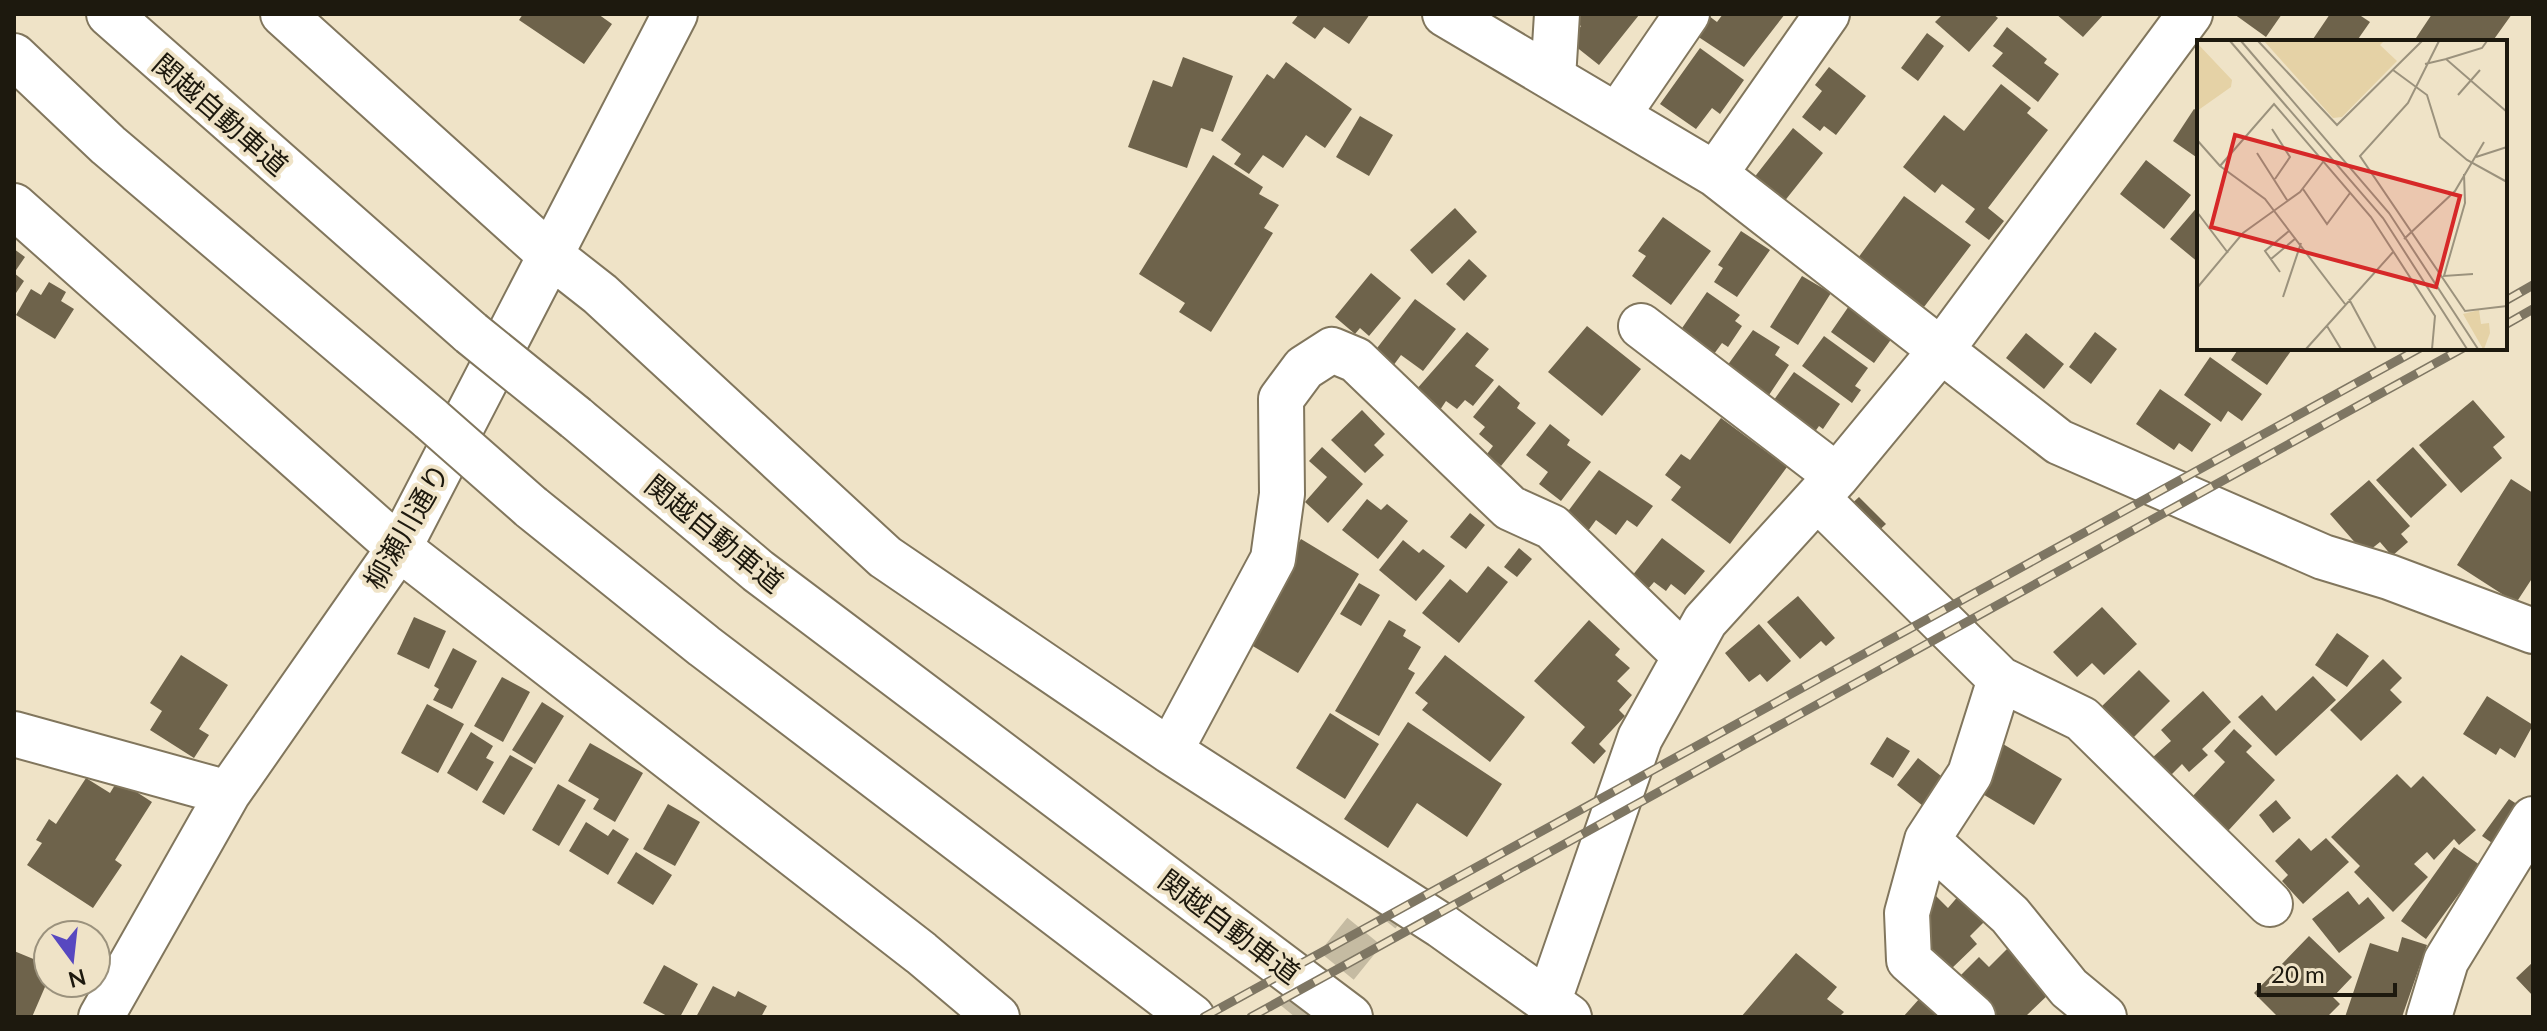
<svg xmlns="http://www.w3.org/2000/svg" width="2547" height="1031" viewBox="0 0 2547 1031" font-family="Lato,'Noto Sans JP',sans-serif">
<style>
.building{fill:#6e634b}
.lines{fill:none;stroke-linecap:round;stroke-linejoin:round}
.minor-tunnel{stroke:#c5bba2;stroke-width:44;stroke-dasharray:44 22;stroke-linecap:butt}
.minor-casing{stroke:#81765d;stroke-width:48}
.highway-casing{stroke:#81765d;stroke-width:48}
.minor{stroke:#fff;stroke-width:44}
.highway{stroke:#fff;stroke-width:44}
.rail-casing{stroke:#7e7663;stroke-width:9}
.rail{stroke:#efe3c7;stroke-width:6;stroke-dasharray:18;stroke-linecap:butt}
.highway-bridge-casing{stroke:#81765d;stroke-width:48;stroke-linecap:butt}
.highway-bridge{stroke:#fff;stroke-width:44}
.labels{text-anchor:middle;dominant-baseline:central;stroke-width:8;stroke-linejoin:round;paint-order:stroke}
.street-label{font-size:28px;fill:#1d190e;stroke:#efe3c7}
.inset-road{fill:none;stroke:#9b927d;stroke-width:2}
.view{fill:#d62828;fill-opacity:0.15;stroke:#d62828;stroke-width:4}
.inset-edge{fill:none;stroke:#1d190e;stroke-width:4}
</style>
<rect width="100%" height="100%" fill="#efe3c7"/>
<path class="building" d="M523,14H598L612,24L584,64L519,20Z
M1299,14H1370L1349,44L1324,27L1315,39L1292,23Z
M1572,14H1637L1639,15L1599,65L1570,42L1581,26L1569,17Z
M1723,14H1785L1744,67L1694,34L1709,16L1717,22Z
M1943,14H1993L1998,18L1969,52L1935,22Z
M2056,14H2104L2083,37Z
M2234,14H2282L2266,37Z
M2330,14H2358L2370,22L2356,42H2311Z
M2432,14H2512L2492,42H2422L2416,38Z
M2007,27L2047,59L2044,63L2059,74L2038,102L1992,66L2003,53L1993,46Z
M1927,33L1944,46L1918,81L1901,68Z
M1700,48L1744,80L1720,114L1712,108L1696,129L1660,104Z
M1183,57L1233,76L1213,132L1201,128L1187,168L1128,147L1153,80L1172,87Z
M1286,62L1352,109L1325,148L1306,135L1283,168L1263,155L1249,174L1234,164L1241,154L1221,140L1267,74L1274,79Z
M1829,67L1866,96L1836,135L1824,126L1820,131L1802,117L1822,91L1815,85Z
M2001,84L2031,108L2027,113L2048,130L1988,208L2004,221L1989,240L1965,222L1975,209L1942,184L1935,193L1903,167L1944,115L1964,131Z
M2194,109L2199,112V159L2173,141Z
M1360,116L1393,135L1369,176L1336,157Z
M1793,128L1823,153L1783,203L1753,179Z
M1213,155L1263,187L1259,194L1279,205L1264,228L1273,233L1211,332L1179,312L1185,303L1139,274Z
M2146,160L2191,195L2164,229L2120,194Z
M1904,196L1971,245L1924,307L1858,258Z
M2199,205V263L2170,239Z
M1455,208L1477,232L1432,274L1410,250Z
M1663,217L1711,251L1671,305L1632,276L1646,256L1638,251Z
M1741,231L1770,250L1737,297L1714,282L1723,268L1718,265Z
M14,249L25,257L14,273Z
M1469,259L1487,276L1464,301L1446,284Z
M14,273L24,281L14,296Z
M1371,273L1401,298L1369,336L1360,328L1355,334L1335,317Z
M1802,276L1831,293L1798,345L1770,327Z
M49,282L66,292L61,301L74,309L55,339L16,315L31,289L41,295Z
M1707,292L1740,315L1735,321L1742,326L1728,347L1722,343L1714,354L1680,331Z
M1415,299L1456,329L1423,371L1401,355L1393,366L1374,352Z
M1851,303L1895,334L1874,363L1831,332Z
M1587,326L1641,369L1602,416L1548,372Z
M1753,330L1780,347L1775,355L1789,365L1769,395L1727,366Z
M1467,332L1489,349L1475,366L1494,380L1473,406L1465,400L1457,409L1446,401L1440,410L1415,391Z
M2095,332L2117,349L2091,384L2069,367Z
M2026,333L2064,364L2044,389L2006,358Z
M1824,336L1868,368L1855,386L1861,390L1852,403L1802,366Z
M2239,348H2293L2267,385L2231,360Z
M2210,357L2262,394L2242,421L2228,411L2221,422L2184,395Z
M1794,372L1840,404L1823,429L1819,426L1814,433L1771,404Z
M1499,385L1520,403L1517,408L1536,423L1501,466L1487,454L1493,446L1479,434L1485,427L1473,417Z
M2160,389L2211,424L2192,452L2179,443L2174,450L2136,424Z
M2473,400L2505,437L2493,447L2502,458L2461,493L2419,445Z
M1362,410L1385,434L1374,445L1384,455L1365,473L1331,440Z
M1721,418L1787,467L1730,544L1671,500L1681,487L1665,475L1681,454L1690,460Z
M1550,424L1570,440L1567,445L1591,462L1561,501L1539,484L1548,472L1526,455Z
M1322,447L1363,484L1328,523L1305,502L1327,477L1309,461Z
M2413,447L2447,485L2411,518L2376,480Z
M1599,470L1653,506L1637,527L1627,520L1616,535L1596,520L1588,531L1566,514Z
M2511,479L2533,493V577L2516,603L2457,565Z
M2369,480L2410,526L2401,534L2408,542L2392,556L2380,542L2365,554L2330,514Z
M1859,497L1886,524L1874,535L1847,508Z
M1367,499L1381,510L1387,504L1408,521L1378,559L1342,530Z
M1470,513L1485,525L1466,549L1450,537Z
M1662,538L1705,571L1685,595L1671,584L1666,591L1654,582L1648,589L1632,576Z
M1301,539L1359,574L1298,673L1241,639Z
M1403,540L1419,553L1423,549L1445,566L1416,601L1379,570Z
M1519,548L1532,559L1517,577L1504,567Z
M1488,566L1508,582L1459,643L1422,613L1450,579L1467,593Z
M1359,583L1380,595L1361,626L1340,614Z
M1798,596L1835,638L1826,646L1821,641L1800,659L1767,622Z
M2102,607L2137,644L2104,675L2092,663L2077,677L2053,652Z
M414,617L446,631L429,669L397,654Z
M1389,620L1406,630L1403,636L1421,647L1408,669L1415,673L1379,736L1335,711Z
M1589,620L1620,649L1615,655L1630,668L1617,681L1632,695L1619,710L1625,716L1599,744L1606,751L1594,764L1571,743L1585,727L1534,681Z
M1759,624L1791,661L1767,682L1760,674L1749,682L1725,653Z
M2337,633L2369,656L2347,687L2315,665Z
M453,648L477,661L452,709L433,700L439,689L434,686Z
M181,655L228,685L199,729L209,735L194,758L150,730L162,711L150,703Z
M1445,655L1525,717L1490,762L1422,710L1428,703L1415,693Z
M2383,659L2402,678L2390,690L2402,702L2361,741L2330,710Z
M2139,670L2170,701L2129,742L2098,710Z
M2313,676L2336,700L2276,756L2238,717L2262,695L2276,711Z
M502,677L530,692L503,742L474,726Z
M2203,691L2231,722L2202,749L2208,755L2189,772L2182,764L2169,777L2152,758L2171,741L2161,730Z
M2487,696L2533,725L2515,758L2500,748L2496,755L2463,734Z
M542,702L564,716L535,764L512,750Z
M427,704L464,724L438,773L401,753Z
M1330,713L1379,744L1345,799L1296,768Z
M1408,722L1502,784L1467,837L1417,803L1388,848L1344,819Z
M2234,729L2252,746L2246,752L2275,780L2228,831L2191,798L2225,762L2214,751Z
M471,732L493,746L486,758L494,762L477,791L447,773Z
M1887,737L1910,751L1893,778L1870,764Z
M590,743L643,773L615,822L593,809L599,799L568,781Z
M2003,744L2062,779L2034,825L1976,790Z
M510,755L533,768L504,815L482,802Z
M1918,758L1945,779L1923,806L1897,785Z
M2397,774L2411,788L2423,776L2476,830L2459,845L2454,839L2434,860L2427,852L2414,864L2428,877L2393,912L2354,872L2360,866L2331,837Z
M86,778L110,793L118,780L152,802L115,860L122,865L93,908L27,865L42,843L36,840L49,819L56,824Z
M558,784L586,800L559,846L532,830Z
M2509,799L2523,808L2495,845L2482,836Z
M2276,800L2291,818L2273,833L2259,815Z
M668,804L700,822L675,866L643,849Z
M586,822L608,836L613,829L629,839L608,875L569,851Z
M2299,838L2311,851L2326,838L2349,862L2303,904L2282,881L2288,875L2275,861Z
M2454,847L2480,865L2426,939L2401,921Z
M636,852L672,875L653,905L617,883Z
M2348,891L2359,905L2368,897L2385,918L2339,953L2312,919Z
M1960,894L1986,920L1970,936L1977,944L1950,970L1919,939L1930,928L1917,915L1936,896L1948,908Z
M2309,936L2352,977L2333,997L2340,1004L2327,1017H2278L2254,993Z
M2402,937L2427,945L2402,1017H2345L2370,943L2398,952Z
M2007,949L2051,992L2025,1017H1997L1958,978L1979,957L1989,967Z
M14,951L48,965V980L32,1017H14Z
M1796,953L1837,987L1827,999L1844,1012L1839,1017H1741Z
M2533,962V996L2516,978Z
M664,965L698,984L680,1017H669L643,1003Z
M713,986L735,997L738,991L767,1006L761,1017H696Z
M1920,998L1941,1017H1903Z"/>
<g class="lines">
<path class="minor-tunnel" d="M1295,1017L1395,894"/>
<defs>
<path id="minor" d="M283,14L549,254L600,294L885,557L1170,751L1442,926L1569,1017
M1445,14L1715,174L2059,442L2323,557L2389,577L2533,631
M1553,78L1557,14
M1617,116L1687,14
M1715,174L1827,14
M14,206L399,548L921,953L997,1017
M1641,326L1837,476
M1817,498L2000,679L2082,719L2270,904
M14,734L228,793
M1170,751L1273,559L1282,494L1281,399L1304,368L1332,350L1356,360L1510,508L1552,527L1685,656
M1927,840L2010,915L2069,988L2104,1017
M1548,1003L1640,738L1705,621L1837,476L1942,349L2190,14
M101,1017L228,793L399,548L675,14
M1973,1017L1909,960L1907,913L1927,840L1970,774L2000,679
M2429,1017L2446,961L2533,819"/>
<path id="highway" d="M109,14L471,333
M14,56L108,145L431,419
M576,418L758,571L1350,1017
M531,507L704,646L1192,1017"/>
</defs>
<use href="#minor" class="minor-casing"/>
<use href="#highway" class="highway-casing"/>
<use href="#minor" class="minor"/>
<use href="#highway" class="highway"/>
<defs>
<path id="rail" d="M2505,301L2533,285
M2505,325L2533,309
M1204,1017L2420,348
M1251,1017L2463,348"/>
</defs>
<use href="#rail" class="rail-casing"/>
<use href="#rail" class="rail"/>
<defs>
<path id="highway-bridge" d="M471,333L576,418
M431,419L531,507"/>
</defs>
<use href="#highway-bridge" class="highway-bridge-casing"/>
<use href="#highway-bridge" class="highway-bridge"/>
</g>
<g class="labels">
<g class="street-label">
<text transform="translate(221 114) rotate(41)">関越自動車道</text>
<text transform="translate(406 526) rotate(-60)">柳瀬川通り</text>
<text transform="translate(715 533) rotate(39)">関越自動車道</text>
<text transform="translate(1230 926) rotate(37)">関越自動車道</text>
</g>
</g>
<g transform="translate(2197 40)">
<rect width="310" height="310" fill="#efe3c7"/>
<path d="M67,1H187L183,5L200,21L145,77L136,78ZM0,3L35,40L34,47L0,71ZM282,270L284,284L292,283L293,293L287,309H307H286L266,274Z" fill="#e5d2a6"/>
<path class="inset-road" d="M33,1L186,178L270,309M44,1L192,173L281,309M61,1L140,85L225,1M242,1L211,63L163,116L268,271L310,266M249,19L285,8L290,1M228,24L249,19L310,72M196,30L230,55L243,97L270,120L310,142M261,55L283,30M75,89L93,117L78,139M0,100L23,126L68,159L148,264M60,113L90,160M279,117L310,107M23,126L77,64L174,177L238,276L235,309M267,134L268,163L247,236L276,234M106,149L130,184L153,153M0,172L31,213M207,199L258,151L287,102M74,219L99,198M83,232L68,211L92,191M0,248L46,193L103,152L126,122M86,257L104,203M152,259L179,309M130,286L144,309M109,309L197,211"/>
<path class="view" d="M38,95L263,156L239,247L14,187Z"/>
<rect width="310" height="310" class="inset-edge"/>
</g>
<rect width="2547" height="1031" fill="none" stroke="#1d190e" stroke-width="32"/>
<g transform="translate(72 959) rotate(165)"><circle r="38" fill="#efe3c7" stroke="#9b927d" stroke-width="2"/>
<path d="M0-6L14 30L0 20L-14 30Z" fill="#5748c0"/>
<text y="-12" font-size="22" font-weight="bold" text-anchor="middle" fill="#1d190e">N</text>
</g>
<path d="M2259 983v12h136v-12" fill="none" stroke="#1d190e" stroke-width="4"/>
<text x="2271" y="983" font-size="24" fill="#1d190e" stroke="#efe3c7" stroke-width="6" paint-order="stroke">20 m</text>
</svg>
